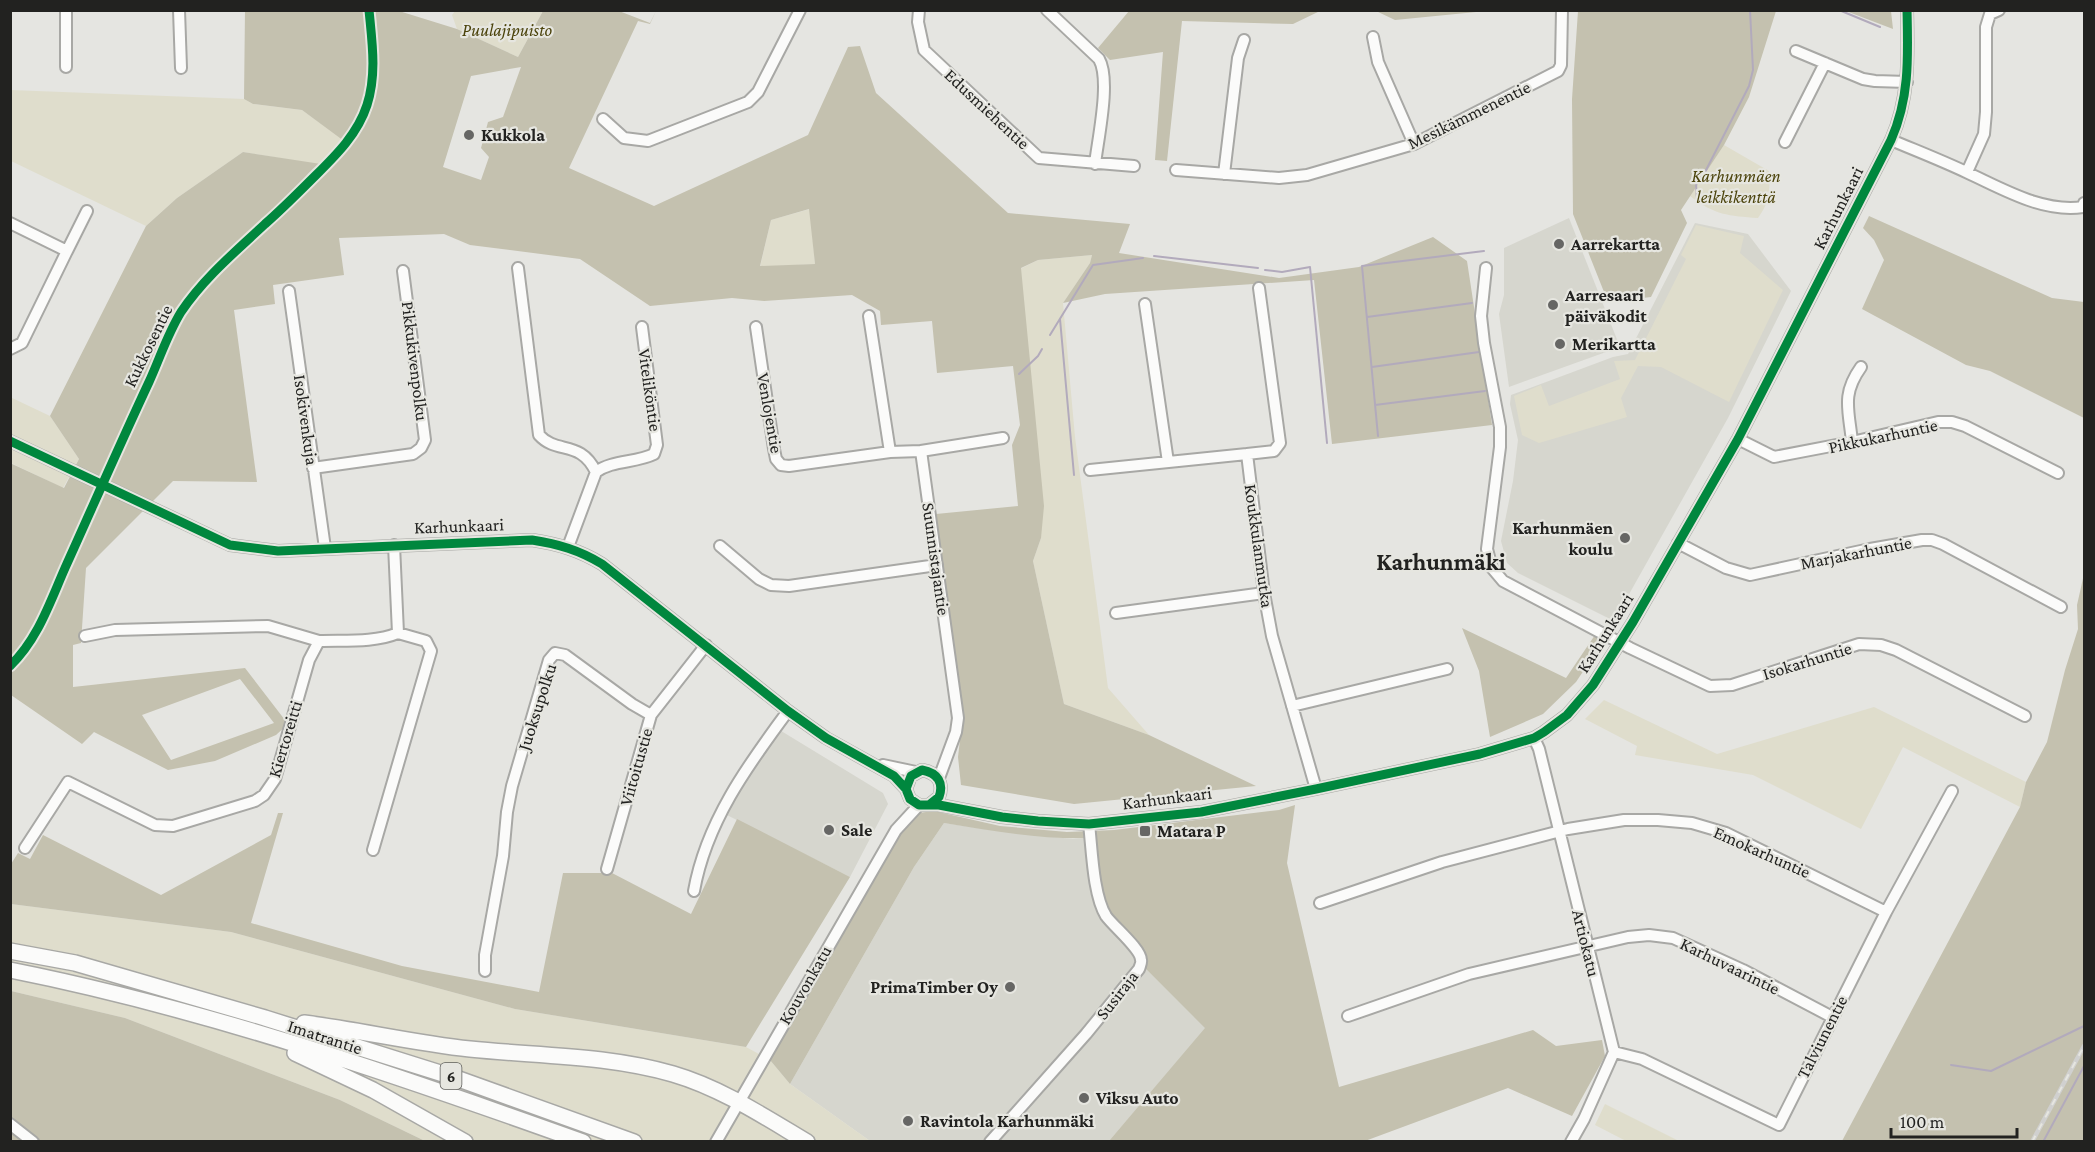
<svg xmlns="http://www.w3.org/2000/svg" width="2095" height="1152" viewBox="0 0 2095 1152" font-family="'Crimson Pro',serif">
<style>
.built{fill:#d6d6ce}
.green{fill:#dfddcc}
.forest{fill:#c4c1af;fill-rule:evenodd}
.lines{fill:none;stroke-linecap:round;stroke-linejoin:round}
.stream{stroke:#b2aabc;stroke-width:2}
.minor-casing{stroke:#a8a8a5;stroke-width:14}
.highway-casing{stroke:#a8a8a5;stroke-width:18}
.minor{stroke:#fbfbfa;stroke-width:10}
.highway{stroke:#fbfbfa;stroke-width:15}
.rail-casing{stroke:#d0d0cf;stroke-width:4.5}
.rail{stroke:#e6e6e0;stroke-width:2;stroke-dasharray:7;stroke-linecap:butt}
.cycleway-casing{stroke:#e6e6e0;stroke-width:13}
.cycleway{stroke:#00873e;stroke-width:9}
.poi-dot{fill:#666664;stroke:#e6e6e0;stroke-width:2}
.labels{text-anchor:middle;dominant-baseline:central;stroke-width:4.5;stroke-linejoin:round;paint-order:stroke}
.shield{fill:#e6e6e0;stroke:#5d5d5a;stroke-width:1.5}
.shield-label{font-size:16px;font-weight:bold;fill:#222220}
.park-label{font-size:18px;font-style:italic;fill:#4b430b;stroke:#e6e6e0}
.street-label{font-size:18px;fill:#222220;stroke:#e6e6e0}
.poi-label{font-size:18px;font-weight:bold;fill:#222220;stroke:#e6e6e0;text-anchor:start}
.district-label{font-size:24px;font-weight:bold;fill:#222220;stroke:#e6e6e0}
</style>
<rect width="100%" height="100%" fill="#e5e5e1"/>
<path class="built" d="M1569,218L1620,347L1509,387L1499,314L1504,295V248Z
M1695,223L1748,234L1791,291L1728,418L1614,621L1518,573L1507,563L1501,541L1513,481L1518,440L1510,404L1511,395L1613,357L1628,354Z
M773,726L883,793L888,804L850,877L719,811Z
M944,823L998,831L1073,839L1093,838L1144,955L1146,969L1206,1028L1109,1141H870L790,1084L914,867Z"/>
<path class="green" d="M455,11H543L518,57L457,29L452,15Z
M10,90L244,99L253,104L302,110L344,140L321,165L243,152L177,198L146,226L11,161Z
M1724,145L1769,171C1770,191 1770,201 1758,218C1729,216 1714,215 1690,196Z
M810,209L815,264L760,267L771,220Z
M1696,225L1744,236L1740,253L1783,290L1729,402L1661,367L1638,366L1621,398L1627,417L1539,443L1522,435L1514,396L1541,385L1549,406L1620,379L1614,361L1635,360L1686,259L1681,255Z
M1092,255L1090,263L1063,303L1075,437L1108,688L1149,735L1064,704L1033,561L1041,538L1020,269L1038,260Z
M10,397L50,416L79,459L63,488L11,463Z
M1604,700L1717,754L1874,707L2026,782L2020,807L1903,747L1861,829L1753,775L1635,755L1637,746L1585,719Z
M11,904L231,932L515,1009L746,1047L770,1060L790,1084L870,1141H425L340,1100L125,1018L11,991Z
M1605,1104L1679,1141H1626L1595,1125Z"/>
<path class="forest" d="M245,10L399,11L457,29L518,57L543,11H619L650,23L656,11L650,24L638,21L569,168L654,206L808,135L848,47L860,46L876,93L1008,213L1130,224L1119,253L1279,278L1359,267L1433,237L1467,261L1492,425L1332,444L1314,280L1105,294L1063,303L1090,263L1092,255L1038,260L1021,268L1044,506L1041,538L1033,561L1064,704L1149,735L1256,786L1074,804L961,785L958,757L963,714L936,514L1018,506L1012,445L1020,425L1013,366L937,373L932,321L881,325L880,311L852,295L764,301L732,298L650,306L580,259L470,245L444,234L339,238L344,275L273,285L275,304L234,310L257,482L173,481L86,568L81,643L73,645V687L245,668L288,724L276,735L215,761L168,770L94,732L82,744L11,695L10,463L64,488L79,459L50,416L146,226L177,198L243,152L321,164L344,141L302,110L253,104L244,99ZM521,67L503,117L488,122L481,148L489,157L481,180L443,167L471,76ZM809,209L815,264L760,266L771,220ZM240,679L274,723L171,760L142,715Z
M1476,10V12L1395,20L1376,11Z
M1129,11V10L1320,11L1293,24L1182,21L1167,161L1155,160L1163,52L1110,60L1098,48Z
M1578,11H1776L1749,97L1724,145L1681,210L1687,223L1651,297L1608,302L1573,214L1572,99Z
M1846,11H1891L1893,29Z
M1869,216L2052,298L2084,302V418L1990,371L1966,365L1862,309L1884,260L1874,240L1863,228Z
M2084,574V1141H1842L2020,807L2026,782L2047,742L2065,670L2078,629L2077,605Z
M1462,628L1566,678L1595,635L1604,640L1576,682L1543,714L1490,737L1479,671Z
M1295,805L1287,863L1339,1087L1533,1030L1556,1046L1602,1040L1605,1056L1572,1116L1508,1088L1365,1141H1109L1205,1028L1146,969L1144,955L1113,921L1101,895L1093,838C1044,840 993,831 944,823L914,867L790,1084L770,1060L904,827L918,813L934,811L1000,826L1067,832L1114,830L1279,810Z
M278,813H283L251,923L402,966L539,992L563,873H612L691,914L737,819L850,877L746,1047L515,1009L231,932L11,904V864L18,853L30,859L43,835L161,895L271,835Z
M11,991L125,1018L340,1100L425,1141L11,1142Z"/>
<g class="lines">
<path class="stream" d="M1839,10L1880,27
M1697,201L1696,183L1704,174L1749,86L1753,70L1750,10
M1154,256L1258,268
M1265,270L1282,272L1310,267L1327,443
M1367,317L1472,303
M1060,319L1074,475
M1050,335L1093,265L1143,258
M1372,367L1479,352
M1019,374L1038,356L1042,349
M1375,405L1485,391
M1378,436L1362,266L1484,251
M1951,1065L1991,1071L2084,1026
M2043,1142L2084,1066"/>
<defs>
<path id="minor" d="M66,10V67
M179,10L181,68
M919,10L918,22L924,50L1039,158L1134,166
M1047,10L1099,59C1111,80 1098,138 1095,164
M1373,37L1378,62L1414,144
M1796,51L1863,79L1875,81L1907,82
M603,119L624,138L648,141L748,102L758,92L800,10
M1891,140C1917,151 1943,161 1968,173C2003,189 2043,213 2083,207L2084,203
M1785,142L1825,63
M1176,170L1279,178L1307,175L1414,144L1558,71L1561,65L1562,10
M1967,172L1984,134L1986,112V27L1990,14L1999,10
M1224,174L1238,58L1244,40
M10,223L67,251L22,343L10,349
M67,251L87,211
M518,268L539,435C557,455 580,439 596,472
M1486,268L1481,316L1484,343L1500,427V447L1487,549L1492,568L1503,581L1630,648L1710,686L1732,685L1859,644L1881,645L1896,650L2025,716
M289,291L325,548
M1145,304L1168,462
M869,316L890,452
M756,327L774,449L776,459L781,465L789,466L890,452L921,451
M1738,439L1774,457L1852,442L1938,422H1952L1965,426L2058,473
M10,441L230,545L278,551L532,540C558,544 579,550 602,564L788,711L826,738L894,776L906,789
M1852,442C1849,410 1841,395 1861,367
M1247,454L1274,451L1280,443L1259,288
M313,468L413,454L421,448L425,440L403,271
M1090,470L1247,454L1264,593L1272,636L1316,789
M1678,543L1726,568L1750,575L1870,549L1922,540H1932L1943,544L2061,607
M720,546L759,579L771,585L789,586L937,565
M568,547L596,472C612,460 636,463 654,454L657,445L642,327
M1116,613L1264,593
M85,636L115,630L268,626L319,641
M1292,706L1447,669
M1534,738L1539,749L1614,1052L1584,1119L1571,1142
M883,765L916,772
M939,778L956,732L958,718L921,451L1003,438
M929,805L939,797C944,783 938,773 922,770L911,776L906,789L910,799L919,805H939L1002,817L1038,821L1089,824L1201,812L1316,789L1480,754L1534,738L1544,732L1567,715L1593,685L1633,622L1738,439L1891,140C1910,97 1908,56 1907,10
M25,848L68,782L155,825L173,826L255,801L264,795L275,779L309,660L319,641C344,640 374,643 398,633L394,545
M373,850L431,651L426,641L398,633
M607,869L651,715L706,645
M694,891C706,823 747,766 788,711
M1320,903L1442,862L1568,829L1624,820H1658L1692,823L1726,833L1886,912
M485,971V955L503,856L507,812L512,786L549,660L555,653L565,655L632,704L651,715
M1348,1016L1469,974L1628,937L1649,935L1673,938L1743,970L1832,1017
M1614,1052L1642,1059L1779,1125L1886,912L1952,791
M10,1124L33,1142
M716,1142L896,830L919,805
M990,1142L1086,1034L1139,969C1140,966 1142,962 1141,960C1141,949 1113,926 1106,916C1093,895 1092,849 1089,824"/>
<path id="highway" d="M10,951L75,963L265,1018L456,1078L634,1142
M10,970C206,1009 396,1075 583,1142
M304,1023C359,1030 414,1043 470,1049C538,1056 607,1055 673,1074C721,1088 765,1117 807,1142
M295,1053L373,1090L465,1142"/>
</defs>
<use href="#minor" class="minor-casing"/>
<use href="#highway" class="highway-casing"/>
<use href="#minor" class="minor"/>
<use href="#highway" class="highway"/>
<defs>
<path id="rail" d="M2032,1142L2084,1046"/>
</defs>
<use href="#rail" class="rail-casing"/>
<use href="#rail" class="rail"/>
<defs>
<path id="cycleway" d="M10,441L230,545L278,551L532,540C558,544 579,550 602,564L788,711L826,738L894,776L906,789
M10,666C38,639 50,602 65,568C93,506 120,444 149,382C160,358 167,335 181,312C204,278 235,252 265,224C281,210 296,195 311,180C333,158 357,136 367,105C377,74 372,42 369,10
M929,805L939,797C944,783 938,773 922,770L911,776L906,789L910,799L919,805H939L1002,817L1038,821L1089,824L1201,812L1316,789L1480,754L1534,738L1544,732L1567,715L1593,685L1633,622L1738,439L1891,140C1910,97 1908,56 1907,10"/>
</defs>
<use href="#cycleway" class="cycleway-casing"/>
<use href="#cycleway" class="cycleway"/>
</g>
<g class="poi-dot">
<circle cx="469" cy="135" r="6"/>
<circle cx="1559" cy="244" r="6"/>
<circle cx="1553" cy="305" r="6"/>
<circle cx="1560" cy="344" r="6"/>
<circle cx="1625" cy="538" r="6"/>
<circle cx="829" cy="830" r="6"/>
<rect x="1139" y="825" width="12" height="12" rx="3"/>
<circle cx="1010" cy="987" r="6"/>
<circle cx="1084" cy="1098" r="6"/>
<circle cx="908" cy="1121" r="6"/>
</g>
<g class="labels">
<rect class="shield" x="440.5" y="1063" width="21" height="26" rx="4.5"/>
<g class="shield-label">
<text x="451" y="1076">6</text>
</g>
<g class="park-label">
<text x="507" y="30">Puulajipuisto</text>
<text x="1736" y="176">Karhunmäen<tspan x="1736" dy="21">leikkikenttä</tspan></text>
</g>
<g class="street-label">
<text transform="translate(987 109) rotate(43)">Edusmiehentie</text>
<text transform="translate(1469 115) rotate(-26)">Mesikämmenentie</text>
<text transform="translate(1838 208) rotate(-63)">Karhunkaari</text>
<text transform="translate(148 346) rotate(-64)">Kukkosentie</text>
<text transform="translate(415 361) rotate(83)">Pikkukivenpolku</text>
<text transform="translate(650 390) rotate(82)">Viteliköntie</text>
<text transform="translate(770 413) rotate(80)">Venlojentie</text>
<text transform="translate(306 420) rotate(82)">Isokivenkuja</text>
<text transform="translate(1883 436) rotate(-12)">Pikkukarhuntie</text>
<text transform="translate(459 526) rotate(-2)">Karhunkaari</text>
<text transform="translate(1259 546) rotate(82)">Koukkulanmutka</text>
<text transform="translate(1856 553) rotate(-11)">Marjakarhuntie</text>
<text transform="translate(936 559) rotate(82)">Suunnistajantie</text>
<text transform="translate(1605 633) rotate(-58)">Karhunkaari</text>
<text transform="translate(1807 661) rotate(-17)">Isokarhuntie</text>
<text transform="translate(537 707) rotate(-72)">Juoksupolku</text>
<text transform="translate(285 739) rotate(-73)">Kiertoreitti</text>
<text transform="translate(636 767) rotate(-74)">Viitoitustie</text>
<text transform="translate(1167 798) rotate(-7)">Karhunkaari</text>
<text transform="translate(1762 852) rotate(24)">Emokarhuntie</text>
<text transform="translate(1586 943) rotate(76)">Artiokatu</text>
<text transform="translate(1730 966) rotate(26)">Karhuvaarintie</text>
<text transform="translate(805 985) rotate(-60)">Kouvonkatu</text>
<text transform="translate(1117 995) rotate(-52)">Susiraja</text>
<text transform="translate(325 1037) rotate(18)">Imatrantie</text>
<text transform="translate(1822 1037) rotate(-63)">Talviunentie</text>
</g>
<g class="poi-label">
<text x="481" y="135">Kukkola</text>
<text x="1571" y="244">Aarrekartta</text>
<text x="1565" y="295">Aarresaari<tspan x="1565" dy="21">päiväkodit</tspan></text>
<text x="1572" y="344">Merikartta</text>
<text x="1613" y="528" text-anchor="end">Karhunmäen<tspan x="1613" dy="21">koulu</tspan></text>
<text x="841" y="830">Sale</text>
<text x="1157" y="831">Matara P</text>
<text x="998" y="987" text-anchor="end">PrimaTimber Oy</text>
<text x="1096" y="1098">Viksu Auto</text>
<text x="920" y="1121">Ravintola Karhunmäki</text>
</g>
<g class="district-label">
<text x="1441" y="561">Karhunmäki</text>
</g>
</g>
<rect width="2095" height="1152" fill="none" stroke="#222220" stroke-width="24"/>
<path d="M1891 1128v9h126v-9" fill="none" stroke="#222220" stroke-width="3"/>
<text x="1900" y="1128" font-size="18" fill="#222220" stroke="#e6e6e0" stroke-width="4.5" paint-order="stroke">100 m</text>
</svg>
